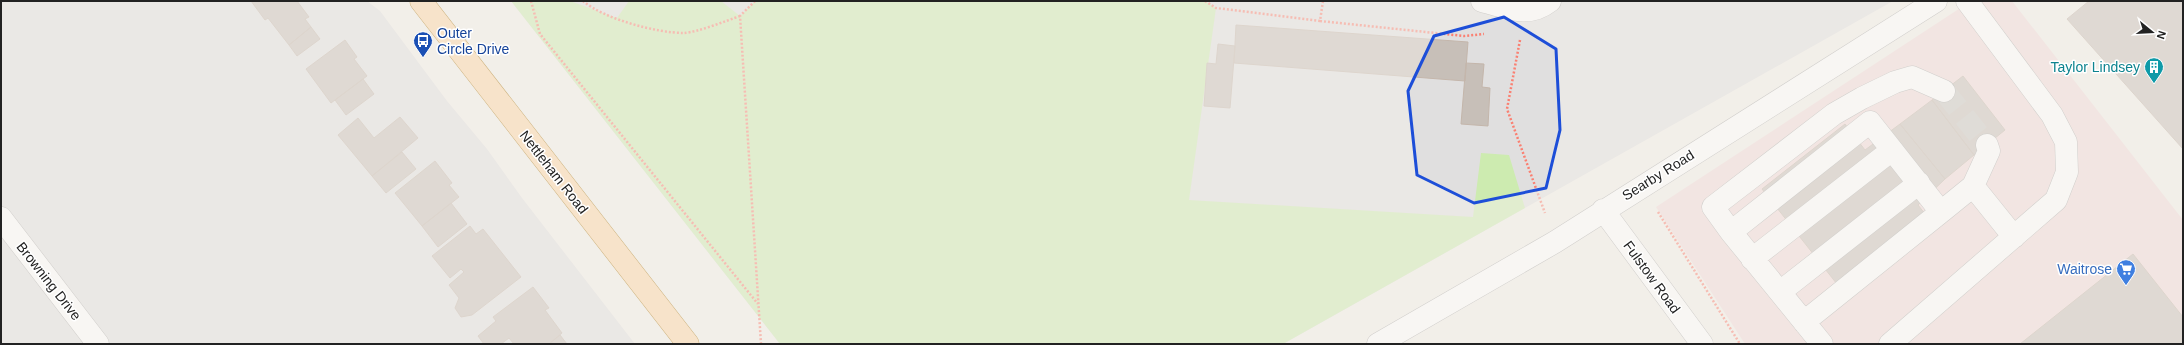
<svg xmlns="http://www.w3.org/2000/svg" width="2184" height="345" viewBox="0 0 2184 345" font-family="Arial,sans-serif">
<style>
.residential{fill:#e0dfdf}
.commercial{fill:#f2dad9}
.grass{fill:#cdebb0}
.building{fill:#c7bfb8;stroke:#c4b6ab}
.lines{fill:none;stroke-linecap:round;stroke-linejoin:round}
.minor-tunnel{stroke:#c8c6c1;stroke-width:22;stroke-dasharray:22 11;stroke-linecap:butt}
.minor-casing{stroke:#a9a9a9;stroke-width:23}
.major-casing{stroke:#a06b00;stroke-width:23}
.path{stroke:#fa8072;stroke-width:2.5;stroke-dasharray:2 2;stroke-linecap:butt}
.minor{stroke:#fff;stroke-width:22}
.major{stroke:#fcd6a4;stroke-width:22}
.marked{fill:none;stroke:#1d4ed8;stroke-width:3;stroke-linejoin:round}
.labels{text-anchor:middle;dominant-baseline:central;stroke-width:3;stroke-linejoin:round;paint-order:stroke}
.transit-label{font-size:14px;fill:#164399;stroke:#fff;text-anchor:start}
.culture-label{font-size:14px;fill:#0d838f;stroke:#fff;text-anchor:end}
.street-label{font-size:14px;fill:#222;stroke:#fff}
.shop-label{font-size:14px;fill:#366cbe;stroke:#fff;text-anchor:end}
</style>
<rect width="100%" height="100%" fill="#f2efe9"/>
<path class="residential" d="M1,1H367L380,11L447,101L487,149L522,198L635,344H1Z
M511,1H1893L1283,344H780Z"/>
<path class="commercial" d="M1971,1H2012L2183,220V344H1745L1656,207Z"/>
<path class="grass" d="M511,1H570L617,18L629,1H721L740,16L755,1H1205L1216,8L1189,200L1473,217L1481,153L1509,155L1525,208L1283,344H780Z"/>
<path class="building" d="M251,1H297L309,17L305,19L311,27L289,45L268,18L265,20Z
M2089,1H2183V149L2067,19Z
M1236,25L1468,42L1465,81L1234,63Z
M311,27L320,39L297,56L289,45Z
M345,40L357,57L354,59L367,76L331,103L306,69Z
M1218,44L1235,46L1230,108L1204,106L1207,63L1216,64Z
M1466,63L1484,64L1482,87L1490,88L1488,126L1461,124Z
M1963,76L2005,130L1974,155L1932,100Z
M363,79L374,94L346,115L335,100Z
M1932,100L1974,155L1945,179L1900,124Z
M400,117L418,138L372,176L338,135L358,118L374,138Z
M1845,124L1865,150L1900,124L1945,179L1918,205L1936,228L1848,298L1762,189Z
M402,152L416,169L386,193L372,176Z
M435,161L452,183L449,185L459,197L422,226L395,193Z
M451,203L467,224L438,247L422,226Z
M470,226L476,234L483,229L521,277L472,315L461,317L455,308L459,298L449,285L464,272L461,269L450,278L432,256Z
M2133,254L2183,317V344H2020Z
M533,287L549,308L545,310L562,333L549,344H514L509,338L501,344H484L478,336L496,321L493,317Z
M560,335L567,344H549Z"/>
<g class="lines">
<path class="minor-tunnel" d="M1944,91L1987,145"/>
<defs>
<path id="minor" d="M1482,1C1507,7 1527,19 1550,1
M1973,186L1989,151L1987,145
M1603,210L1702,344
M1941,212L1973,186L2014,237
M1,218L98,344
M1731,232L1713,207L1834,114L1862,98L1895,82L1912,77L1944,91
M1752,259L1892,150
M1780,292L1919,183
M1804,322L1941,212L1870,122L1731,232L1822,344
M1378,344L1555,242L1936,1
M1890,344L2056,200L2067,172L2066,142L2052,115L1967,1"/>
<path id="major" d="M421,1L688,344"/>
</defs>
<use href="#minor" class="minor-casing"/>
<use href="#major" class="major-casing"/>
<path class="path" d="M531,1L540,34L758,304
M583,1C604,19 657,33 684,33C698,32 726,21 740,16
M755,1L740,16L761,344
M1205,1L1216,8L1320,21L1323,1
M1320,21L1464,36L1484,34
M1520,40L1507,109L1545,213
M1658,212L1740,344"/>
<use href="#minor" class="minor"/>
<use href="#major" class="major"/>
</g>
<path d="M0 0H2184V345H0ZM1504,17L1556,49L1560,130L1546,188L1474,203L1417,175L1408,91L1434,36Z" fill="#f2efe9" fill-opacity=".55" fill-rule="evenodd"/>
<path class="marked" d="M1504,17L1556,49L1560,130L1546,188L1474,203L1417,175L1408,91L1434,36Z"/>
<defs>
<symbol id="bus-pin" viewBox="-11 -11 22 30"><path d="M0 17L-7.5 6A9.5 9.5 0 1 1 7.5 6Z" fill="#1a4fb4" stroke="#fff"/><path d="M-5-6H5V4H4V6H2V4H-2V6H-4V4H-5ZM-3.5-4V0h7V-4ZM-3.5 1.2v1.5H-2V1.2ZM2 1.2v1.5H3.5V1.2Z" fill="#fff"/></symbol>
<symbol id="building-pin" viewBox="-11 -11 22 30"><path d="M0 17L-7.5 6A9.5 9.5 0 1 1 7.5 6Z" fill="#0f9aa8" stroke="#fff"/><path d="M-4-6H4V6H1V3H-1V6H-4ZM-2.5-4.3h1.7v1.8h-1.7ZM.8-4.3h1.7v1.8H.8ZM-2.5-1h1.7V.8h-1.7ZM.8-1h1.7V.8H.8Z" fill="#fff"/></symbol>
<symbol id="supermarket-pin" viewBox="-11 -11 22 30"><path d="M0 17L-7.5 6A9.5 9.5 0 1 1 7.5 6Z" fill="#3f7fe0" stroke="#fff"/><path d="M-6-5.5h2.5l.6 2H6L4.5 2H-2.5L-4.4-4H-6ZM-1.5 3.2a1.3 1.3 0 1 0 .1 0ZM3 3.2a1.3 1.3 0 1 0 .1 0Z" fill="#fff"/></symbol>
</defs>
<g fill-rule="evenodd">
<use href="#bus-pin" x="412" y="30" width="22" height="30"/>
<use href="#building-pin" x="2143" y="56" width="22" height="30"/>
<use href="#supermarket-pin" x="2115" y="258" width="22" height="30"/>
</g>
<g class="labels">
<g class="transit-label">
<text x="437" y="33">Outer<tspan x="437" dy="16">Circle Drive</tspan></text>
</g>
<g class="culture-label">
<text x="2140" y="67">Taylor Lindsey</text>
</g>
<g class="street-label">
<text transform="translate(554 172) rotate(52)">Nettleham Road</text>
<text transform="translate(1658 175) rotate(-32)">Searby Road</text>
<text transform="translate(1652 277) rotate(54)">Fulstow Road</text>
<text transform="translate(49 281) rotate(52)">Browning Drive</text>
</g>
<g class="shop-label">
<text x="2112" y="269">Waitrose</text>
</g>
</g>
<rect width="2184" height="345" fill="none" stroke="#222222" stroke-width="4"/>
<g transform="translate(2152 32) rotate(108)" stroke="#ffffff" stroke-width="3" paint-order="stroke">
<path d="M0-3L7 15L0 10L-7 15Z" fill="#222222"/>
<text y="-6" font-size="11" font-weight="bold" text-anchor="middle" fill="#222222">N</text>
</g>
</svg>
